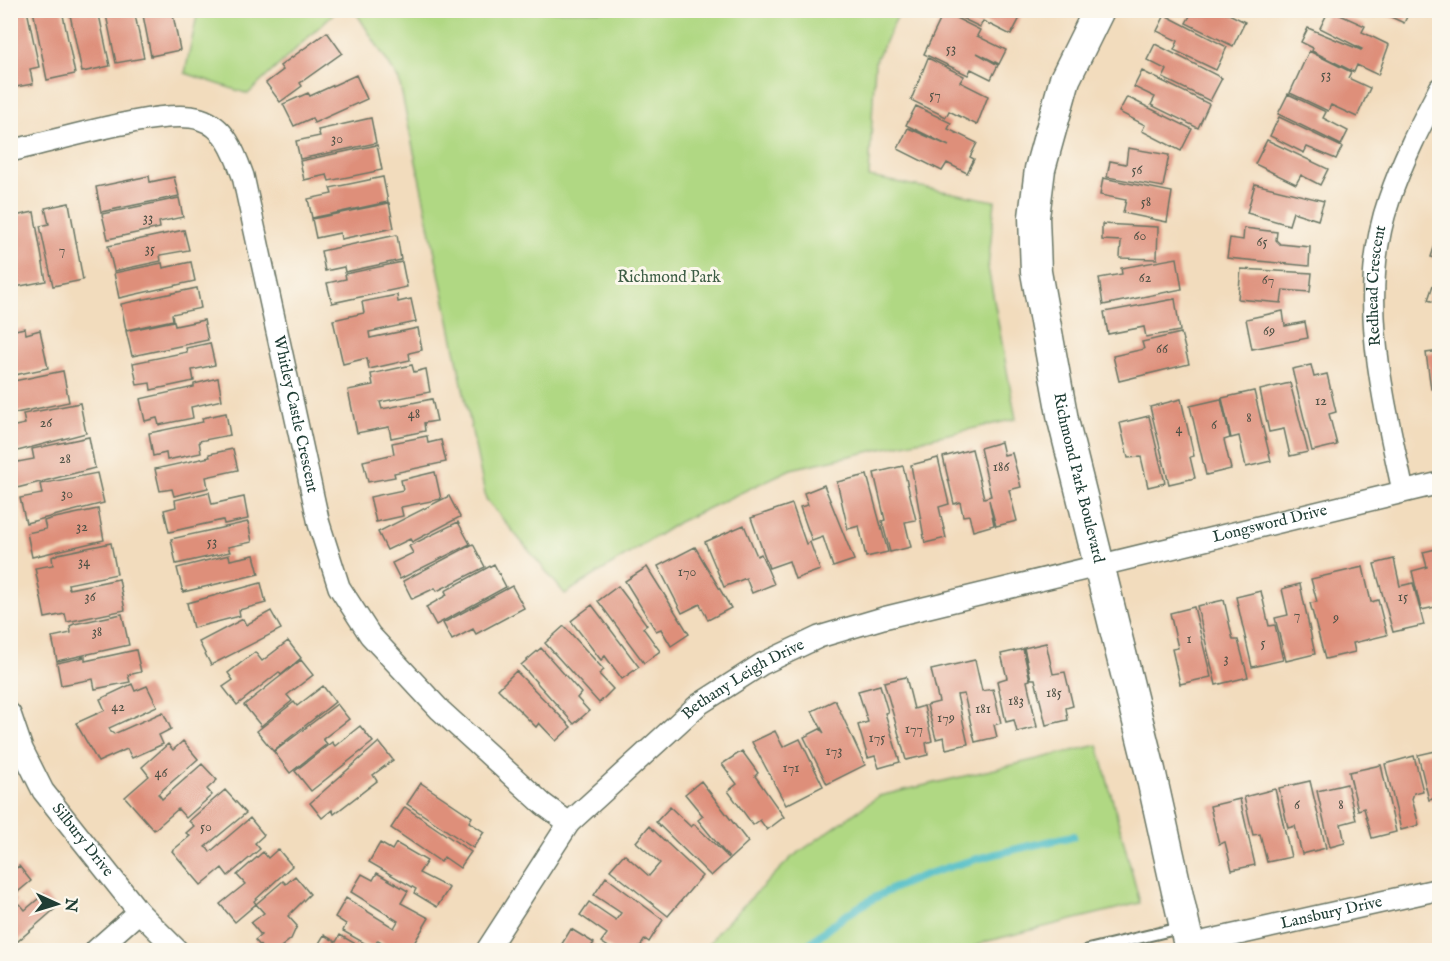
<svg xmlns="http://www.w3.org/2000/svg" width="1450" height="961" viewBox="0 0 1450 961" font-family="'IM FELL English',serif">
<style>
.green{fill:#b0d883;stroke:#688a5c;stroke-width:1.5}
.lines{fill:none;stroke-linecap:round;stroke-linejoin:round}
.stream{stroke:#4fbdc6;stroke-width:8}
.building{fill:#de8f7a}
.lane-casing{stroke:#697564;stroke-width:14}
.street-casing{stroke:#697564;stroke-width:24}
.secondary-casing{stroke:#697564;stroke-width:33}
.lane{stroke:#fff;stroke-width:10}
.street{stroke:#fff;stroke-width:21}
.secondary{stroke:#fff;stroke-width:30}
.labels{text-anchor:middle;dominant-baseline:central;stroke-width:6;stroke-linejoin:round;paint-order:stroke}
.number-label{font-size:14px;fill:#4f5246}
.park-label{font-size:16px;fill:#3c5c44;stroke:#fbf7ec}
.street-label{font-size:16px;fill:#1f3d34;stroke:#fbf7ec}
</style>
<rect width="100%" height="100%" fill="#fbf7ec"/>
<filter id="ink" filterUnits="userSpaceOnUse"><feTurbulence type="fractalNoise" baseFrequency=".0167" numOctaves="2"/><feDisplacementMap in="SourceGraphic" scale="12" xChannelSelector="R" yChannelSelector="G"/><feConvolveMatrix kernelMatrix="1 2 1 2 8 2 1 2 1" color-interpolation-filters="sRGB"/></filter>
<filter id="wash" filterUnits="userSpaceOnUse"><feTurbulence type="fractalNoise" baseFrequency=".008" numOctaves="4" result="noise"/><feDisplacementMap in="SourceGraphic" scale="24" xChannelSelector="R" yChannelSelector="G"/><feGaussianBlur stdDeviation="1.35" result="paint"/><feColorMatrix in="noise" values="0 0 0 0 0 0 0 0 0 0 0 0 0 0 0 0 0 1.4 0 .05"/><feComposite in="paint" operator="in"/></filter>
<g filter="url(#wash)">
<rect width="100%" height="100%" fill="#f2dcbd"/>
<path class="green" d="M198,11V10L336,11L248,94L185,73Z
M355,11H900L875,62L869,177L995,201L988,268L1016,419L791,469L679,522L565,594L486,499L399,80Z
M1098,745L1140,903L988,941L966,950H705L718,931L791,858L879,796Z"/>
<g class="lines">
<path class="stream" d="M803,950C883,874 971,860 1073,836"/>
</g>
<g id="blocks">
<path class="building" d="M10,10H27L39,67L30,69L33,84L10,88Z
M33,10H62L75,74L47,80Z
M69,10H98L110,66L82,72Z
M105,10H134L144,58L116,63Z
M142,10H172L180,50L151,56Z
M945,10H1024L1011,35L983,21L980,27Z
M1183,10H1221L1245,22L1233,46L1186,23L1191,14Z
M1329,10L1365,26L1362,32L1389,45L1378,75L1357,65L1354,72L1312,51L1313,48L1301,42L1308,28L1361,50L1362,49L1320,28Z
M1363,10H1410L1404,23L1378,11L1375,17Z
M944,12L980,30L977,36L1006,50L999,64L977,53L998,65L991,79L971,69L968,75L924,54Z
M1165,15L1227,47L1216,70L1174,50L1178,41L1157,31Z
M327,32L342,53L300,83L302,86L280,102L266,83L283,70L280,66Z
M1155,44L1222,78L1210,101L1163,78L1167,70L1147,60Z
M1309,51L1351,72L1348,78L1370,88L1357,117L1331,105L1328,111L1290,93Z
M928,58L964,76L960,82L988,96L977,125L949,111L946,117L911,100Z
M1142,71L1209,104L1198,128L1151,105L1155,97L1134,87Z
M356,75L367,99L314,123L312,118L294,126L283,104L308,93L310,96Z
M1288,94L1326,112L1323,118L1348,131L1341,145L1278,114Z
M1127,97L1192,129L1181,151L1142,131L1145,125L1119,112Z
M916,106L951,123L948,129L977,143L970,157L974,159L967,173L947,163L942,171L898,149L908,128L949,146L906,125Z
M1279,117L1342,147L1336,159L1307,147L1304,153L1270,136Z
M371,118L376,143L300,159L296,141L320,136L318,130Z
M1267,140L1328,169L1320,185L1301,175L1296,184L1255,164Z
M377,145L382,170L329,181L327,175L304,180L300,161Z
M1128,148L1169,155L1163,187L1107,177L1110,161L1126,164Z
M149,176L150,182L174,177L179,196L101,212L96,187Z
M383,177L388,202L312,218L308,199L332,194L330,188Z
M1103,178L1172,192L1167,222L1123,213L1126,200L1100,195Z
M1255,184L1324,201L1318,220L1293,212L1289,225L1247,213Z
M179,198L183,217L159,222L160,228L108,239L102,214Z
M69,203L83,280L53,286L40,226L49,224L45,208Z
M389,203L394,228L341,239L340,233L316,238L312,219Z
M34,212L46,281L10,288V236L13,235L10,217Z
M1102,224L1158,227L1157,259L1120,258L1121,241L1102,240Z
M1244,228L1277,232L1276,240L1280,244L1310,247L1309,266L1227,258L1230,238L1243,240Z
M1440,229V259L1431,257Z
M184,230L189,250L160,255L161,261L114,271L108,246Z
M397,235L401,260L345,272L344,267L325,271L321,251Z
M1177,258L1182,289L1103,305L1099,278L1122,274L1121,268Z
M191,262L195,281L119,298L114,273L162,263L163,268Z
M402,262L407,287L332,303L327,283L346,279L345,274Z
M1241,269L1312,273L1310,292L1283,290L1281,303L1238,299Z
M1440,278V304L1428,300L1433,285L1436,286Z
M197,288L201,308L172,314L173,320L126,330L121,304Z
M397,295L398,302L411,299L416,322L369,332L370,338L418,328L422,350L409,353L410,360L369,369L367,358L343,364L333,320L364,313L362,302Z
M1175,299L1180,331L1146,337L1144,327L1108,334L1104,312Z
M1283,311L1285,326L1305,322L1308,338L1252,349L1246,319Z
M204,320L208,340L132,356L126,331L174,321L175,326Z
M25,328L26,334L40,330L48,368L10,376V331Z
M1181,333L1189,364L1119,381L1113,356L1144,349L1142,342Z
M210,343L215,365L192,370L194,381L151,390L150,383L137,385L133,363L187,352L186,348Z
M1440,351V388L1431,389L1426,353Z
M412,365L414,372L426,369L430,392L380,402L382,409L432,399L437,421L424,423L425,431L391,438L389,427L357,433L348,390L373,385L371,374Z
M1311,365L1314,377L1327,374L1336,412L1329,414L1337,445L1312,451L1292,369Z
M63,371L69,402L11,414L10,379L14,381Z
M218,378L222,400L191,407L193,418L159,425L157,418L145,421L140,399L194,387V384Z
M1290,383L1308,452L1290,456L1284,429L1269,432L1260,390Z
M1254,391L1271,461L1246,467L1239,436L1231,438L1222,398Z
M1181,399L1194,456L1190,457L1195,478L1169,484L1150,407Z
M1221,399L1230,438L1224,440L1231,469L1206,475L1190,406Z
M80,403L86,433L10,453V427L25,424L23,414Z
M226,413L230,435L199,441L201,453L167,460L166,453L153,456L149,433L203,422L202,418Z
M1149,416L1165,483L1148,487L1141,457L1128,458L1120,423Z
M427,436L428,443L441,440L446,462L394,473L395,477L368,482L363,461L394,454L392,443Z
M89,437L95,468L17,488L12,463L34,459L32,449Z
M1001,442L1004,455L1012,453L1021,487L1009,490L1017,521L996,526L989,500L994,525L973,531L969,515L963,516L960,502L954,504L943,457L972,449L984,498L991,496L980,448Z
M233,449L238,470L206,477L208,488L174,496L172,489L160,491L155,469L210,457L209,454Z
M938,458L949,504L939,507L946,538L925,543L911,465Z
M903,466L916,520L905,522L911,547L890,552L882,521L885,520L874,473Z
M435,472L441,499L401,507L403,516L376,522L370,497L403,490L401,480Z
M97,473L104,503L26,523L20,498L42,494L40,484Z
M867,475L888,552L866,557L859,526L848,529L837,482Z
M824,485L854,560L833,567L823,537L812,541L800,507L808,505L804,493Z
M209,492L212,504L244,497L248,519L224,524L223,520L169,532L164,510L176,507L175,500Z
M449,496L460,517L412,542L410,539L387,550L378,532Z
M792,504L806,544L810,542L820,570L795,579L789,561L769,568L751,518Z
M98,509L104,540L32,557L27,533L46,529L44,521L50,519Z
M248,522L252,542L228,547L230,552L176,564L171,539Z
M458,522L470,544L400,579L392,563L413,553L409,546Z
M744,525L757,556L761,554L774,584L752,593L746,578L724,587L705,542Z
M111,543L117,574L68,584L69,589L119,579L125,610L67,622L65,614L45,618L35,568L53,565L52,557L58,554Z
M473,544L485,567L437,591L435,588L412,599L403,581Z
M695,547L731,608L708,620L700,604L682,613L658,566Z
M1440,548V606L1421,610L1412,571L1427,567L1423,552Z
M229,555L230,560L254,555L259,574L183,592L177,568Z
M1394,559L1400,586L1413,583L1424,625L1393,632L1374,564Z
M494,564L506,587L436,625L426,607L447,595L445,591Z
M647,567L689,634L671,646L661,629L656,631L625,581Z
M1363,567L1371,602L1378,600L1387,635L1353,643L1355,652L1325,659L1310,603L1317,602L1311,579Z
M261,583L266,603L239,610L240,616L193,628L187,603Z
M1300,584L1315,654L1286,661L1275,618L1288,615L1282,589Z
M512,586L524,608L476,634L473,629L452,640L443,623Z
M618,586L647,625L643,628L660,651L644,663L598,601Z
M1261,591L1269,626L1275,625L1283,660L1252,667L1236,597Z
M1224,600L1233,640H1238L1248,677L1216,685L1197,606Z
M592,605L639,667L622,679L605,656L601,660L571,621Z
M1194,607L1211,677L1180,684L1172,649L1178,648L1170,613Z
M271,611L281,629L211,665L199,642L243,619L246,625Z
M122,614L129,645L57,661L52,637L71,633L70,626L74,624Z
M564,626L604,670L599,674L613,689L599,703L545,643Z
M288,641L301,658L281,675L279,672L237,705L223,687L233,680L228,673L255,652L262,661Z
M1046,643L1053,674L1065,672L1073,706L1066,708L1068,720L1046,725L1035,679H1031L1024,648Z
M541,648L581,693L577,698L589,711L574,724L521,665Z
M1023,649L1030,680L1027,681L1037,727L1017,732L1014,720L1006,722L997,681L1007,678L1001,654Z
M136,650L141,672L128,675L130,682L95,689L93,679L61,685L57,663L85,657V661Z
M301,660L313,675L287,695L292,701L261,726L244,705Z
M975,660L982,691L993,689L1001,723L994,725L997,737L975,742L964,694L957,695L968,744L946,749L944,737L936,739L927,705L939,702L931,670Z
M516,671L571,727L556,741L539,723L536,727L498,689Z
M906,677L914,709L924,706L932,741L926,743L928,755L906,760L884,682Z
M132,684L135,691L147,686L157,706L109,728L111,732L114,734L163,712L171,729L159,735L163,744L132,758L127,749L98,762L76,723L105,710L100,699Z
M880,685L888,712L885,713L900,762L879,768L875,756L868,758L858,725L868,722L858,691Z
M323,686L335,702L273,751L257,731L294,702L297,706Z
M835,700L865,765L827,784L804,737L820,729L824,733L812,711Z
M337,704L349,719L323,739L327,744L290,773L274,752Z
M360,726L373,742L311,791L295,771L332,742L335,746Z
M775,731L783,747L800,739L823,786L786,805L752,742Z
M183,741L198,759L158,794L160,796L162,799L202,764L217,780L207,789L212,795L186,818L178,809L154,830L125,797L149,776L142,767L168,744L173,750Z
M379,742L393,760L373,775L377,781L334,814L332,810L322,818L310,803Z
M1440,750V808H1439L1436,798L1429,800L1418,755Z
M742,751L758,773L755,776L784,817L767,830L760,820L753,825L728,791L737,784L722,764Z
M1414,756L1423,791L1414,793L1412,799L1419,825L1401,830L1385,764Z
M1381,765L1396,832L1372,838L1364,808L1358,810L1349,772Z
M701,781L748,842L711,876L656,822L670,807L691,827L694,824L729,858L698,820L703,816L685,794Z
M1310,781L1326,848L1302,854L1295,826L1288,828L1279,788Z
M421,783L472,817L469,822L484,832L473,848L407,804Z
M1347,784L1356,820L1341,824L1345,843L1330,847L1317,791Z
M1275,789L1291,857L1267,862L1260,834L1253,835L1244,797Z
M225,790L246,813L205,847L208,849L210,852L250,818L264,835L255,843L260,849L228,876L222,868L201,885L172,851L190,836L186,833L194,826L189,821Z
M1240,799L1255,865L1232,870L1225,842L1219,844L1210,806Z
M405,807L471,852L460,868L444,857L441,862L391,828Z
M649,826L702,876L668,916L610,870L624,854L649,876L660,863L636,842Z
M380,843L392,850L396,843L427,861L419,873L449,888L437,907L414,893L416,889L369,862Z
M278,849L292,866L254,901L256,904L235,922L220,904L245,884L237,875L263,852L268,858Z
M19,866L31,881L13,896L17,902L10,908V873Z
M377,873L408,891L401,903L429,918L410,950H395L378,940L373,948L343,931L346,924L335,917L346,898L394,928L398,921L351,892L362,874L373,880Z
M295,876L310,894L288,916L297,926L291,939L277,950H264L255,940L261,935L251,923L264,913L256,904L283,881L286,884Z
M606,877L663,920L649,942L645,939L638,950H613L601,942L607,934L580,915L589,902L616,920L621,913L594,895Z
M44,894L56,908L10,948V912L20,904L25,910Z
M571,929L594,943L592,945L600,950H566L560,947Z
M324,935L336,942L340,935L366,950H315Z"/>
</g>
</g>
<g filter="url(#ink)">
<use href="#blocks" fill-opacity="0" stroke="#697564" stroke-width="1.5"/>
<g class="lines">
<defs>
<path id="lane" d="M1088,950L1184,927"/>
<g id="street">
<path id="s1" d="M10,151C53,142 163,107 200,119C226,127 235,154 243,176L319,524L339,587L370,635L440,710L543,804L569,823"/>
<path id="s2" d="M1403,491C1383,396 1356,295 1389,200C1402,161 1421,124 1440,88"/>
<path id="s3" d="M10,714L22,749L43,791L139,912L177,950"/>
<path id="s4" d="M1189,945L1440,889"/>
<path d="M96,950L139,912"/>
<path id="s5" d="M487,950L569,823L698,705L762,664L819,637L883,618L1440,483"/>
</g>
<g id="secondary">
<path id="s6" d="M1099,10L1065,79L1040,169L1034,217L1036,272L1063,420L1150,770L1190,950"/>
</g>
</defs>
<use href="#lane" class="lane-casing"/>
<use href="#street" class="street-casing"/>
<use href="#secondary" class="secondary-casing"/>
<use href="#lane" class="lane"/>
<use href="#street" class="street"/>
<use href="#secondary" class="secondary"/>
</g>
</g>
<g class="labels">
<g class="number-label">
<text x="951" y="49">53</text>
<text x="1326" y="75">53</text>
<text x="935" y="95">57</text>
<text x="337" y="139">30</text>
<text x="1137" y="170">56</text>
<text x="1146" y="202">58</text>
<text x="148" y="218">33</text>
<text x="1140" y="236">60</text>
<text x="1262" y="242">65</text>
<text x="150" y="249">35</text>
<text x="62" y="250">7</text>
<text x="1145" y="278">62</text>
<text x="1268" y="280">67</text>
<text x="1269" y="331">69</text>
<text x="1162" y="349">66</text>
<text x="1321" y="401">12</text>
<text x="414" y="414">48</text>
<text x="1249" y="418">8</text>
<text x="46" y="423">26</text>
<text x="1214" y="425">6</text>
<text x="1179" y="429">4</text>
<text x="65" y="459">28</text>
<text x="1001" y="467">186</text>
<text x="67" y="494">30</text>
<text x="82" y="527">32</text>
<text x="212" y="542">53</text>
<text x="84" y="562">34</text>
<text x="687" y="572">170</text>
<text x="90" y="597">36</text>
<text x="1403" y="597">15</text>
<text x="1297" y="615">7</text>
<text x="1336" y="618">9</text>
<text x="97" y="632">38</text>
<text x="1189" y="639">1</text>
<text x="1263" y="643">5</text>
<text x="1226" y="659">3</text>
<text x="1054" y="693">185</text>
<text x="1016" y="701">183</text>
<text x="118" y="707">42</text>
<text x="983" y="709">181</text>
<text x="946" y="718">179</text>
<text x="914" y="729">177</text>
<text x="877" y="738">175</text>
<text x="834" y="751">173</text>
<text x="791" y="768">171</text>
<text x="161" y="773">46</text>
<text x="1297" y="805">6</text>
<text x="1341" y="805">8</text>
<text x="206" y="827">50</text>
</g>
<g class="park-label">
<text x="669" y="278">Richmond Park</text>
</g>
<g class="street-label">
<text stroke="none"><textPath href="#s2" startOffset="208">Redhead Crescent</textPath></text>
<text stroke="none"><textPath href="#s1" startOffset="512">Whitley Castle Crescent</textPath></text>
<text stroke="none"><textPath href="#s6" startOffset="484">Richmond Park Boulevard</textPath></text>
<text stroke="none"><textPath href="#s5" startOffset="930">Longsword Drive</textPath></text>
<text stroke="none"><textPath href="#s5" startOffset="378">Bethany Leigh Drive</textPath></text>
<text stroke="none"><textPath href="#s3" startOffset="147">Silbury Drive</textPath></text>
<text stroke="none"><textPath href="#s4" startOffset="146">Lansbury Drive</textPath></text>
</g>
</g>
<rect width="1450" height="961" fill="none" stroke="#fbf7ec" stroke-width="36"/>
<g transform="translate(57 904) rotate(94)" stroke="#fbf7ec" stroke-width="4.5" paint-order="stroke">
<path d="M0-4.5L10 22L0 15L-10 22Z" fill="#1f3d34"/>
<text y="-9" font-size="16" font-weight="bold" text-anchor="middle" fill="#1f3d34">N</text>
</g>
</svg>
